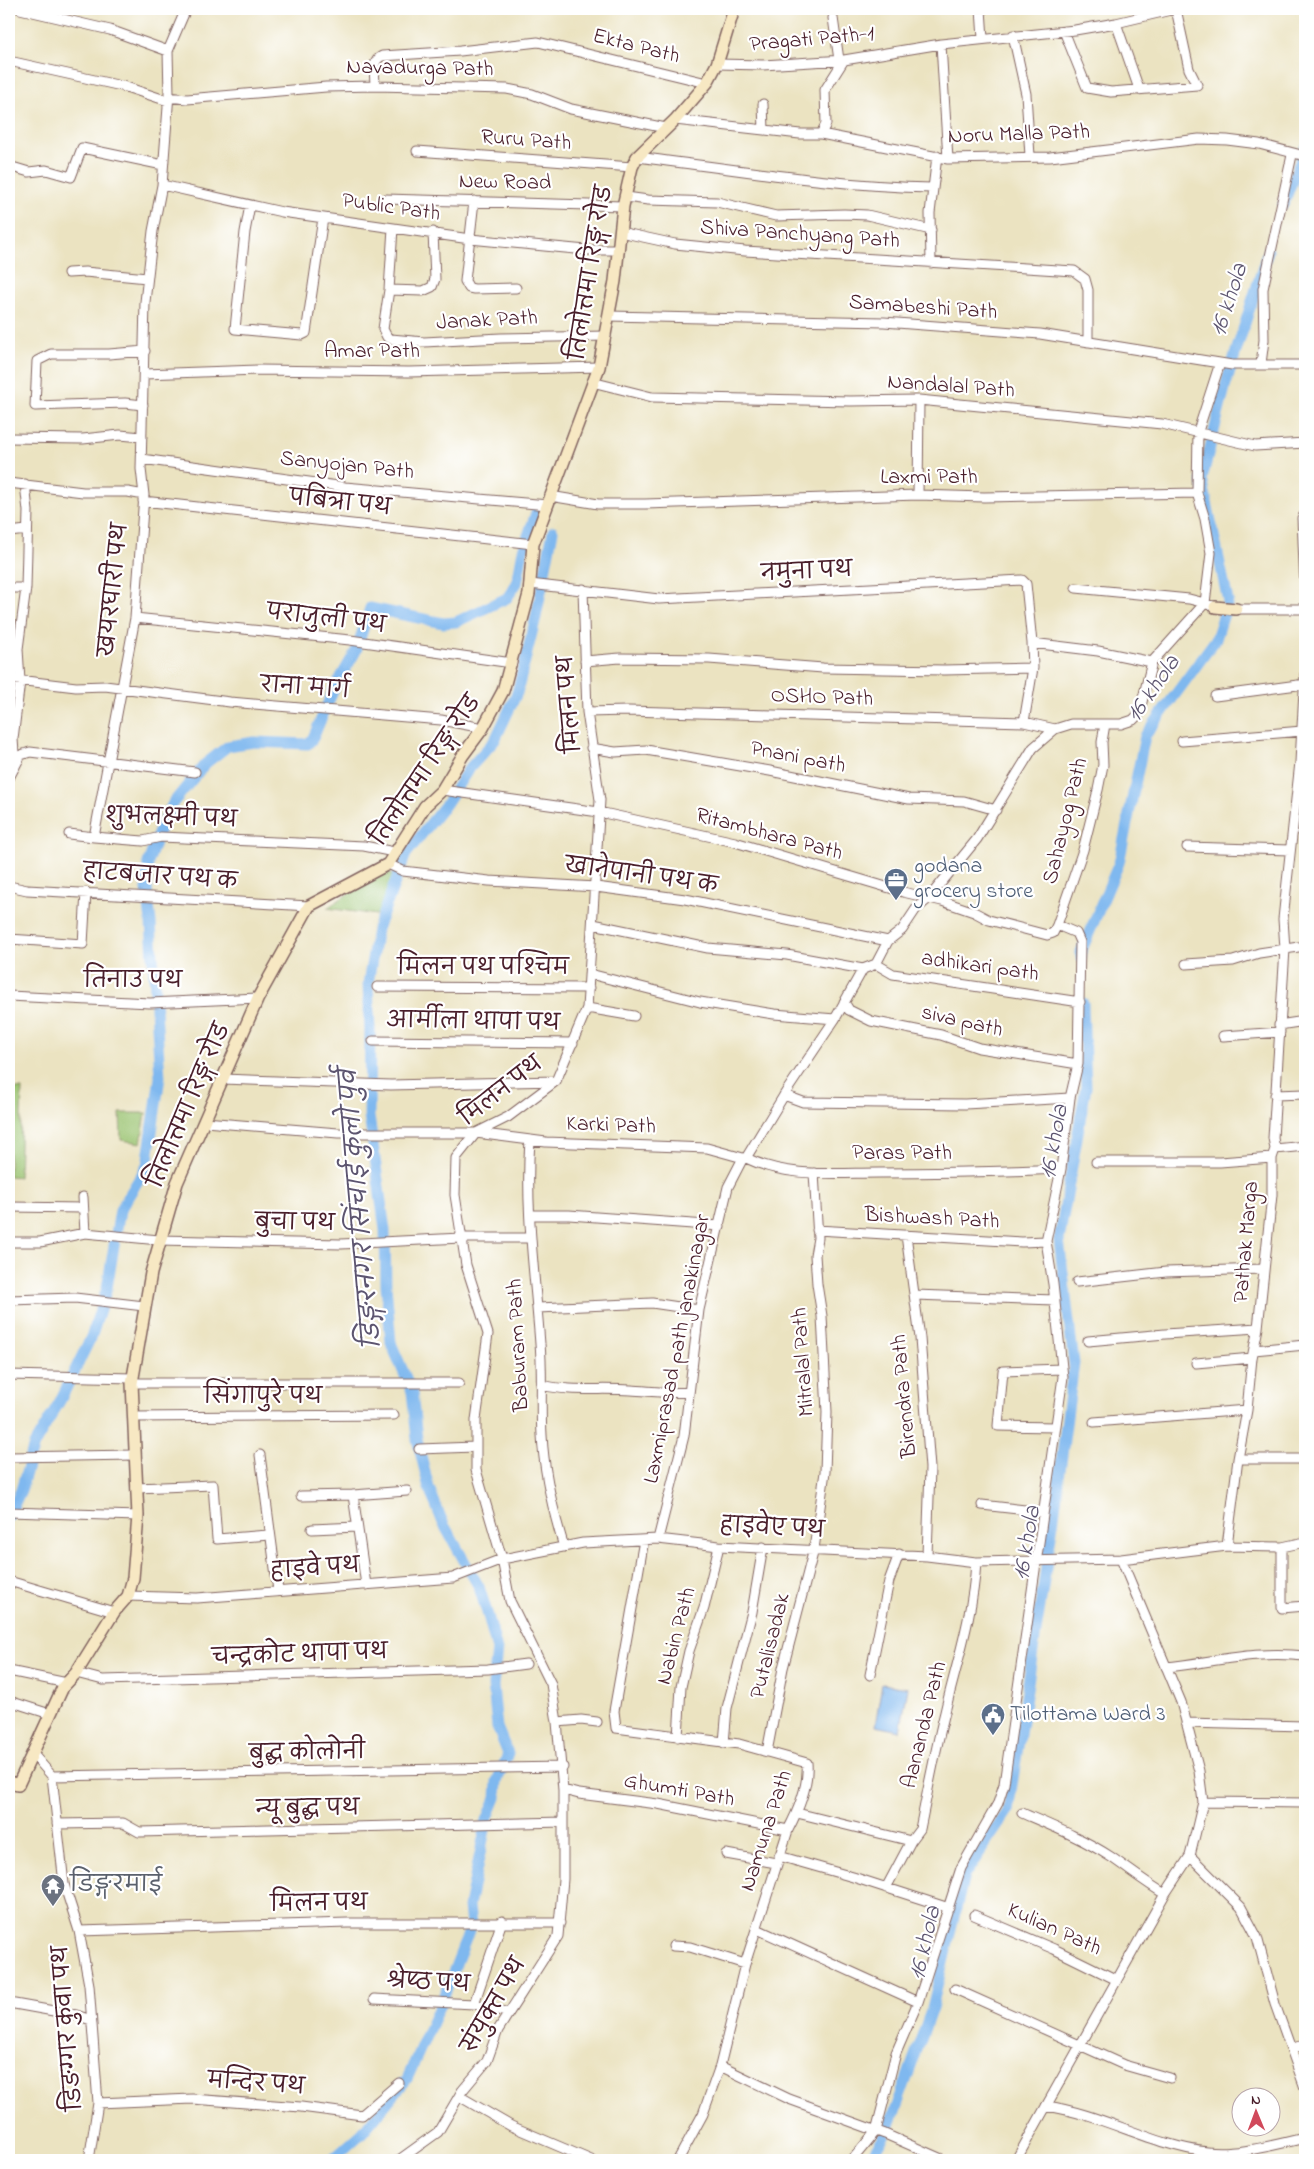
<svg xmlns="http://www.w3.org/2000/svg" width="1314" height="2169" viewBox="0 0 1314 2169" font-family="'Indie Flower','Playpen Sans Deva',sans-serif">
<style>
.green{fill:#9ac36f;stroke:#72714d}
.water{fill:#7fb8ef;stroke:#646c8d}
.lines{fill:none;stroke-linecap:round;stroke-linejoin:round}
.canal{stroke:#7fb8ef;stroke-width:11}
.street-casing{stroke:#826460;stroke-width:11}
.secondary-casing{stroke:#826460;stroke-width:14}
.street{stroke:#fff;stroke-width:9}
.secondary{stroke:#f7e8c3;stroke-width:11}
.labels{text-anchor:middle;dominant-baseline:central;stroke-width:4.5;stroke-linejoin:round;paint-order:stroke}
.street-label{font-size:22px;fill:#4a1f2b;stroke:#fff}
.service-label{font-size:22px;fill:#4e5e75;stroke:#fff;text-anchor:start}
.worship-label{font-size:22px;fill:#5b616d;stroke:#fff;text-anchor:start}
.water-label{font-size:24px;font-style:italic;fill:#5d5570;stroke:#fff}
</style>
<rect width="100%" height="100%" fill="#fff"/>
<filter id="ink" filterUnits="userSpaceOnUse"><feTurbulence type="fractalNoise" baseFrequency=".02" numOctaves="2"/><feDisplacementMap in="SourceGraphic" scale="10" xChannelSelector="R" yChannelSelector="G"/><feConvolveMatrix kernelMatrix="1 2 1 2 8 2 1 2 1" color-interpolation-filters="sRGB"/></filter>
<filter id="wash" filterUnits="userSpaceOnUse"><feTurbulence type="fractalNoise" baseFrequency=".0096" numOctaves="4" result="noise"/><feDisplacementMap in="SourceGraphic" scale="20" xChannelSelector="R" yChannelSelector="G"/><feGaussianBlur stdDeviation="1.12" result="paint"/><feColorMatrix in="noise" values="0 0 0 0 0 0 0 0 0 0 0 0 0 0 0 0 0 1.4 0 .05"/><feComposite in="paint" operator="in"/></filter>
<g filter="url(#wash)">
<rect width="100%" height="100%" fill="#ebe3c1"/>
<path class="green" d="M385,869L397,878L383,916L327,908Z
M9,1088L22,1089L19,1177L9,1176Z
M120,1113H146L141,1143L121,1140Z"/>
<path class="water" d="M882,1684L908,1688L900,1731L875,1726Z"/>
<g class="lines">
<path class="canal" d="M1283,205L1305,149
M1081,957V952L1119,863L1145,736L1216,639L1228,601L1202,479L1227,380L1268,251
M9,1516L21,1490L34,1445L60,1401L92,1335L107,1288L120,1210L147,1166L160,1077L151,922L147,889L148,863L159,831L173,803L205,764L228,746L254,742L308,744L313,738L333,691L356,651L370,608L443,623L456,622L507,598L517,583L523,550L538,507
M332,2160L362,2133L407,2079L445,1993L471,1926L469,1906L487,1820L496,1798L497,1781L508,1754L497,1727L493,1686L497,1650L489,1619L479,1587L443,1523L429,1488L417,1439L412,1392L391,1343L386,1285L385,1230L369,1116L370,1030L368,984L377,929L406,854L446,804L468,770L495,740L517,693L536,617L553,531
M869,2160L889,2128L932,2008L964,1876L1008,1811L1054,1517L1074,1363L1059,1240L1086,1087L1083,1003"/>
</g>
</g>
<g filter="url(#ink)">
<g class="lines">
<defs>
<path id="street" d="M20,9L110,30L168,51
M186,9L168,51L169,94L162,185L153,231L145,302L141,469L144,495L135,618L94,837L143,841L161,837L364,846L394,852
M981,9L983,39
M833,18L839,60
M1116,23L1139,89
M1064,31L1087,88L1111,92L1197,85L1189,69L1176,9
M1013,35L1026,94L1030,156
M941,44L948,159
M9,61L126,87L168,101
M717,64L763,65L844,60L941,44L1075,30L1116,23L1175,9
M375,86C375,74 371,61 382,56L460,51L538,42L707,83
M168,97L187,99L326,87L375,86L507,89L532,94L571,109L666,128
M763,104L764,130
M675,120L800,134H821L948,159L1050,157L1199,139L1227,140L1259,144L1305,156
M821,134L826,124L825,90L844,60
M417,151L632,167
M637,157C735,169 833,186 932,188
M9,166L29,172L46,170L71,177L82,148L163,165
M162,185L282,212L470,239L586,250H618
M626,197L648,200L717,202L776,216L844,214L867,215L931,230
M385,199L623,206
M474,201L465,281L469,288L474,289L516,288
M250,205L245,232L235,329L302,335L306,333L323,218
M393,228L389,290L383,329L387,337L391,339L424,342L501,338L606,336
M620,232L675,244L745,251L1074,271L1085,279L1088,290V342
M931,263L930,213L937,156
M68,273L85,272L147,278
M389,290L423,291L432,287L435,279L433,232
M609,316L884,322L1040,334L1232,365H1305
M1261,364L1264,340L1263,289L1292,155
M144,374L258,370L409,372L599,367
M592,382L652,397L850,401L919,400L1162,424L1255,446L1305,443
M143,405L125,403L35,406L37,361L51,354H109L145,351
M9,438L83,439L120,435L142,437
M142,459L345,487L548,505
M9,483L83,492H128L144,495
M1197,493L1198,431L1220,363
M918,495L919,400
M550,496L598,504H645L918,495L984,497L1197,493L1205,519L1211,553L1205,603L1189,599L1076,588
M143,501L533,544
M1305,514L1302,518L1305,589
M9,532L27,530
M530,584L659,599L1022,580L1026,584L1032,643
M9,588H26
M1236,609H1305
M135,618L350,640L512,663
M585,661L620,658L709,659L823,668L944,670L1033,668L1024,722
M1033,668L1032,643L1098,651L1152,662
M9,679L76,687L105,686L230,702L441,720L483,728
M1215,696L1305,684
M587,712L628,711L1024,722L1055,729
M1182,741L1302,731
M591,748L615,752L646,750L770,771L909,799L964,801L996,810
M15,767L13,739L20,681L18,649L26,588L28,511L25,484
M9,778L21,755L30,752L195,772
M442,790L599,812L735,842L903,892L942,901L974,912L989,920L1047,935L1053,933L1057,925
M69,834L94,837
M1187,847L1290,850
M388,864L403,871L489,881L596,887L685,899L888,941
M9,886L27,890L309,906
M593,924L708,948L787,955L863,969
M9,939L83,944L86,892
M876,964L893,974L1080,1002
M1186,964L1233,961L1259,953L1305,946
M590,974L700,1002L774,1014L835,1019
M377,987L589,988
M9,996L150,1003L258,998
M844,1002L849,1010L871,1021L941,1035L979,1048L1078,1064
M587,1008L634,1016
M1279,1025L1305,1021
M1223,1036L1280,1032
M373,1041L573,1043
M223,1079L391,1085L556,1081
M784,1095L803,1102L965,1104L1070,1098
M1275,1095L1305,1094
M205,1122L338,1133H476L546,1142L707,1148L743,1158
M530,1140C525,1209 535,1276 540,1344C543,1375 540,1405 542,1435C544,1473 553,1511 564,1547
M1275,1149L1305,1146
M746,1158C787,1178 833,1173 878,1173C939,1173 1000,1172 1061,1169
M1096,1162H1220L1272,1158
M83,1197L85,1233
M9,1207L83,1208
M530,1215H569L720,1226
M817,1230L1022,1242L1046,1241
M906,1235L920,1338L930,1468L927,1556
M9,1242H40L85,1233L159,1240L341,1244L461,1238H531
M1077,1282L1166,1272L1264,1269
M915,1295L1055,1300
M9,1300L75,1298L144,1306
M538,1308L652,1303L699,1310
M1088,1341L1165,1334L1258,1328
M1254,1350L1305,1345
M1196,1363L1252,1358
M9,1375L132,1378
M132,1383H459
M541,1385C571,1392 600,1388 631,1390C651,1391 669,1394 689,1392
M133,1417L394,1415
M1094,1422L1247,1410
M1056,1427L998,1426L1003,1371L1062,1369
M419,1449L475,1447
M260,1455L278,1591
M9,1457L135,1455
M1238,1459H1305
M136,1488L213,1485L217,1539L269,1535
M301,1496L353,1495
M982,1505L1043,1512
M9,1512L138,1516
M312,1529L357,1527
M658,1539L684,1436L699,1310L728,1187L743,1158H746L786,1092L835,1019L863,969L876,964L888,941L902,930L916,909L928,899L977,839L1033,748L1055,729L1071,724H1121L1133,720L1139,714L1152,662L1205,603L1215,607
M644,1540L614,1711L616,1728L739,1744L807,1763C809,1785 798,1811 788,1830L745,1964L720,2066L703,2114L678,2160
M1227,1546L1238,1459L1247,1410L1252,1358L1258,1328L1272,1195V1158L1275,1149L1273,1138L1285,949L1283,919L1300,762L1305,674
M1282,1547V1608L1305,1606
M9,1581L114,1612
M366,1585L353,1495L407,1491
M128,1596L197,1598L453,1578L502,1559L583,1543L658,1539L719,1546L927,1556L976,1562L1121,1559L1227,1546L1282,1547L1305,1542
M1166,1667C1214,1662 1257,1650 1305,1656
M9,1671L67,1683
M76,1673L103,1680L488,1669L526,1664
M870,1675L889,1581L899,1554
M9,1701L50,1714
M557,1722L581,1720L597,1722
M1186,1723L1305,1726
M678,1737L681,1687L689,1651L704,1608L719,1546
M724,1743L727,1708L752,1612L763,1547
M767,1752L783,1668L814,1549L825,1472L827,1412L822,1316L817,1284L815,1255L818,1238L814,1173
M32,1753L52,1776L64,1884L79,1931L89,1985L98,2103L89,2160
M52,1776L563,1767
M563,1790L579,1794L658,1804L788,1830
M1203,1802L1305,1803
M797,1813L911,1841
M1022,1813C1052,1826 1084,1839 1111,1857C1130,1870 1146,1883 1165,1894
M57,1824L123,1823L139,1832L563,1822
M726,1854L776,1863
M779,1856L853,1877L949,1908
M1190,1856L1241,1907L1257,1937L1275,2004L1305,2088
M886,1888L911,1841L920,1829C928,1790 935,1751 945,1712C957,1662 973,1614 976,1562
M974,1915L1054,1949L1117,1980
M757,1929L918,2002
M79,1931L348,1923H560
M673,1946L690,1947L745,1964
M955,1989L1124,2065L1170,2078
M374,1999L474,2004L509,2013
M9,2003L76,2015L91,2020
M474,2004L502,1921
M1292,2048L1305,2045
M720,2066L789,2099L885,2134L944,2160
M459,2096L511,2126L591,2160
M98,2103L192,2099L301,2107L362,2115L399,2083
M1046,2106C1102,2114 1151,2145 1207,2152C1237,2156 1276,2144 1305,2138
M399,2160L438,2132L462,2091L487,2061L498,2030L558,1936L563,1879V1790L557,1722L551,1684L510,1601L502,1559L476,1470V1420L488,1334L466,1265L455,1195L456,1158L476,1133L508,1117L556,1081L587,1008L600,800L587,712L583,589
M852,2160L876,2131L896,2053L918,2002L961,1868L998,1803L1004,1784L1063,1377L1053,1284L1046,1241L1061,1169L1070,1098L1078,1064L1080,942L1076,933L1057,925L1083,850L1098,790L1103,765L1102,742L1105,724
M1016,2160L1165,1894L1190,1856L1203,1802L1199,1771L1181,1702L1121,1559"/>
<path id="secondary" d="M1215,607L1236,609
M9,1782L18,1785L63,1687L76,1673L114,1612L128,1596L133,1578L138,1516L132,1383L151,1273L177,1183L258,998L309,906L388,864L425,806L442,790L463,755L483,728L503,691L529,594L533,544L599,367L615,281L623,206L632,167L637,157L675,120L707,83L717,64L734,9"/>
</defs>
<use href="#street" class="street-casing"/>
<use href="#secondary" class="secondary-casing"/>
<use href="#street" class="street"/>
<use href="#secondary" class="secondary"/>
</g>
</g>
<defs>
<symbol id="office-pin" viewBox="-11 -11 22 30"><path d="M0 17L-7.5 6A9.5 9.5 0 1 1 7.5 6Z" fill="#5c6f8a" stroke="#fff"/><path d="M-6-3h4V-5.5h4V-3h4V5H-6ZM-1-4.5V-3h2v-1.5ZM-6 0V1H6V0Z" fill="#fff"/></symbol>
<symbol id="civic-pin" viewBox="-11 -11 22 30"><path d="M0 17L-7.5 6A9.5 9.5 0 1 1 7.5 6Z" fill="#5c6f8a" stroke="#fff"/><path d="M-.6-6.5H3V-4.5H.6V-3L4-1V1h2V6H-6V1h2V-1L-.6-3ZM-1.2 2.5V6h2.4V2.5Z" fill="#fff"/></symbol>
<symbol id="temple-pin" viewBox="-11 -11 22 30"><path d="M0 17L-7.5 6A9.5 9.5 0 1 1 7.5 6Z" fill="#6b7280" stroke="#fff"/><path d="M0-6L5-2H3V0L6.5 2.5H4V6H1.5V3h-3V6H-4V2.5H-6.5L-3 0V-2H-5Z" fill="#fff"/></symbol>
</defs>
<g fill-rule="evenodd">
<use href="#office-pin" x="882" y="866" width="28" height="38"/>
<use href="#civic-pin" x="979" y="1701" width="28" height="38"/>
<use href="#temple-pin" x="39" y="1872" width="28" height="38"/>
</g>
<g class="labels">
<g class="street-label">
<text transform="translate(812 40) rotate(-5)">Pragati Path-1</text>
<text transform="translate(636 47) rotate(14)">Ekta Path</text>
<text transform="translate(420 69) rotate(1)">Navadurga Path</text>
<text transform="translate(1019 135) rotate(-2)">Noru Malla Path</text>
<text transform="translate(526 141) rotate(4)">Ruru Path</text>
<text transform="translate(505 183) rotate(1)">New Road</text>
<text transform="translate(391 208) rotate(8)">Public Path</text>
<text transform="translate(800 235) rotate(4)">Shiva Panchyang Path</text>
<text transform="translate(592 273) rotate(-81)">तिलोत्तमा रिङ्ग रोड</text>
<text transform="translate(923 308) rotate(4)">Samabeshi Path</text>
<text transform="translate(487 321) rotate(-3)">Janak Path</text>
<text x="372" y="352">Amar Path</text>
<text transform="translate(951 387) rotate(4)">Nandalal Path</text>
<text transform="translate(347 466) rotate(6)">Sanyojan Path</text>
<text x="929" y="478">Laxmi Path</text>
<text transform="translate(340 504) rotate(6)">पबित्रा पथ</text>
<text transform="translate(807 573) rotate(-3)">नमुना पथ</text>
<text transform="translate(115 590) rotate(-84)">खयरघारी पथ</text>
<text transform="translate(326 620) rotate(7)">पराजुली पथ</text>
<text transform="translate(305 689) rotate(4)">राना मार्ग</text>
<text transform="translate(822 698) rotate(2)">OSHO Path</text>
<text transform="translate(571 704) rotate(-95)">मिलन पथ</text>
<text transform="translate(798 758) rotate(11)">Pnani path</text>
<text transform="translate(427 771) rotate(-56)">तिलोत्तमा रिङ्ग रोड</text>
<text transform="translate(171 819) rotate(2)">शुभलक्ष्मी पथ</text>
<text transform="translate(1066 821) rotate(-76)">Sahayog Path</text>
<text transform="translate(769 835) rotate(15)">Ritambhara Path</text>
<text transform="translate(641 877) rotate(8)">खानेपानी पथ क</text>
<text transform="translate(160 878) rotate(4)">हाटबजार पथ क</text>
<text transform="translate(980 967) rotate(8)">adhikari path</text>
<text x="483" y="969">मिलन पथ पश्चिम</text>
<text x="133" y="982">तिनाउ पथ</text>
<text transform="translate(962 1022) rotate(13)">siva path</text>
<text transform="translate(473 1023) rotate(1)">आर्मीला थापा पथ</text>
<text transform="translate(502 1092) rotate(-38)">मिलन पथ</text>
<text transform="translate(190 1106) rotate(-67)">तिलोत्तमा रिङ्ग रोड</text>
<text transform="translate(611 1126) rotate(2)">Karki Path</text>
<text x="902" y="1154">Paras Path</text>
<text transform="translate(932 1219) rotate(3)">Bishwash Path</text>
<text transform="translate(295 1224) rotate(1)">बुचा पथ</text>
<text transform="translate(1247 1242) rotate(-85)">Pathak Marga</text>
<text transform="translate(519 1345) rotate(-93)">Baburam Path</text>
<text transform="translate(678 1349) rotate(-79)">Laxmiprasad path janakinagar</text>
<text transform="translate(804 1362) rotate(-94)">Mitralal Path</text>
<text transform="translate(905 1396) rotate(-95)">Birendra Path</text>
<text x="263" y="1398">सिंगापुरे पथ</text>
<text transform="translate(772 1529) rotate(3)">हाइवेए पथ</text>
<text transform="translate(315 1570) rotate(-4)">हाइवे पथ</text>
<text transform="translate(677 1636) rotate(-75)">Nabin Path</text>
<text transform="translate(771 1646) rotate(-76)">Putalisadak</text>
<text transform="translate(300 1656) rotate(-2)">चन्द्रकोट थापा पथ</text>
<text transform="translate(925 1725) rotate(-76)">Aananda Path</text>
<text transform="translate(307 1754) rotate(-1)">बुद्ध कोलोनी</text>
<text transform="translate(679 1791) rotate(10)">Ghumti Path</text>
<text transform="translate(308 1810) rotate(-1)">न्यू बुद्ध पथ</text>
<text transform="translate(767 1831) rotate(-72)">Namuna Path</text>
<text transform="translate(319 1905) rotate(-1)">मिलन पथ</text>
<text transform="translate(1054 1930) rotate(24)">Kulian Path</text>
<text transform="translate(428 1984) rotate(3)">श्रेष्ठ पथ</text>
<text transform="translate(495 2006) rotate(-60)">संयुक्त पथ</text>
<text transform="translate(69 2028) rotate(-95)">डिङग्गर कुवा पथ</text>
<text transform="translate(256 2085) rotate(4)">मन्दिर पथ</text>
</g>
<g class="service-label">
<text x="914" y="867">godana<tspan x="914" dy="25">grocery store</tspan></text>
<text x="1010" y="1715">Tilottama Ward 3</text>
</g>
<g class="worship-label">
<text x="70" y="1886">डिङ्गरमाई</text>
</g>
<g class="water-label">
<text transform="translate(1230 300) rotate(-72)">16 khola</text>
<text transform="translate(1154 689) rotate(-55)">16 khola</text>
<text transform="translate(1055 1142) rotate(-80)">16 khola</text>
<text transform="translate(362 1209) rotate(-95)">डिङ्गरनगर सिंचाई कुलो पुर्व</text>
<text transform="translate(1028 1543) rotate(-81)">16 khola</text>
<text transform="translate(926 1943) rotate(-77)">16 khola</text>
</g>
</g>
<rect width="1314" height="2169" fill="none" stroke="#fff" stroke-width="30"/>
<g transform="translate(1256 2112) rotate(359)"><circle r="24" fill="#ffffff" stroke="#b7a5aa"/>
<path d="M0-4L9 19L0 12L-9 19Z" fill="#d1495b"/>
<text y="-8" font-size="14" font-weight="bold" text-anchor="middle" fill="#4a1f2b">N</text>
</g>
</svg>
